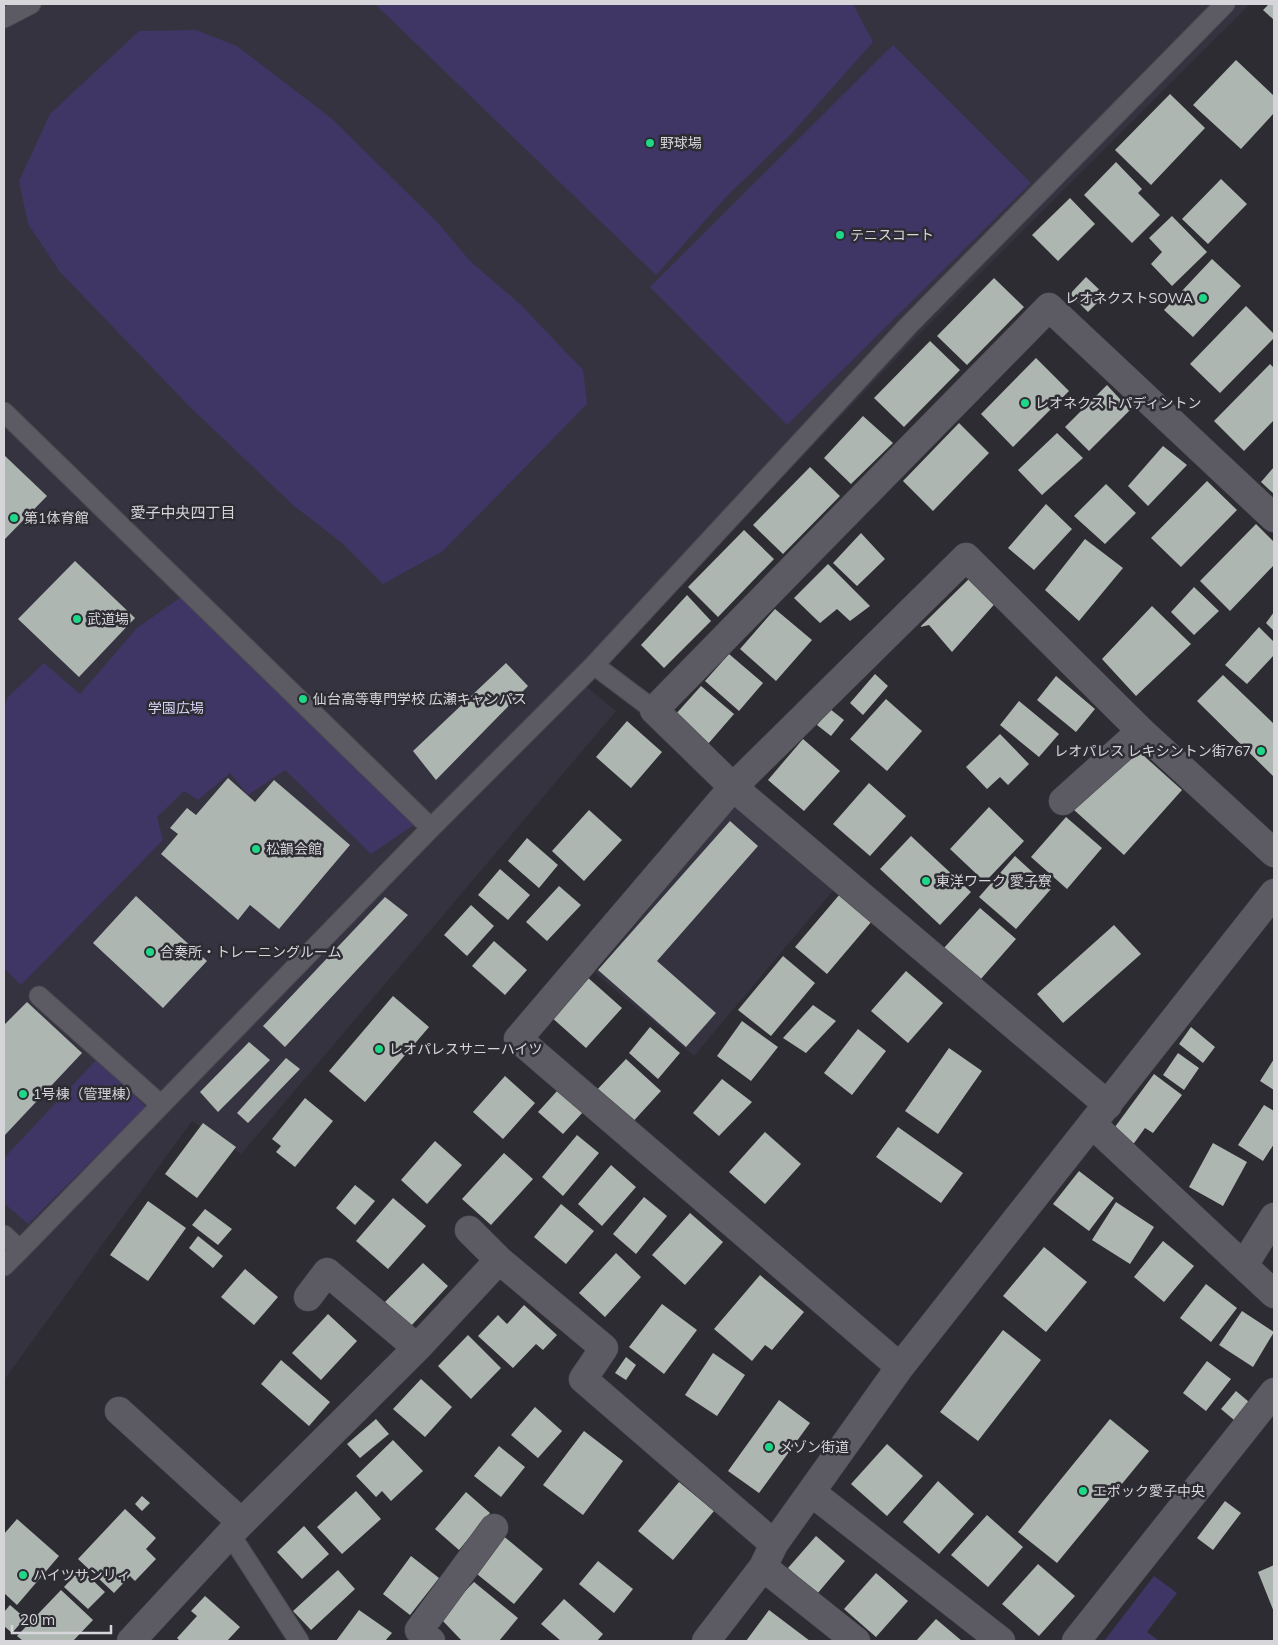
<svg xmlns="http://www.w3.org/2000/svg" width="1278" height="1645" viewBox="0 0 1278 1645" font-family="Mulish,'Noto Sans JP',sans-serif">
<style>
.built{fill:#353340}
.green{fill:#3f3665}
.building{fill:#adb6b0}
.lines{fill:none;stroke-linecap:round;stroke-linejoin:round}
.service-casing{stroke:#4b4a50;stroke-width:21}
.minor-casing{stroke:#4b4a50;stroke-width:29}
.service{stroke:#5c5b63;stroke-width:19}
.minor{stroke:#5c5b63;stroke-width:28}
.poi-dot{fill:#1fd887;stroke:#2d2c33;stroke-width:2}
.labels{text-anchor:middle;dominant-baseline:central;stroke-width:5;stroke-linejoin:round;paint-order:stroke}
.poi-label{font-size:14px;fill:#d6d5da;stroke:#2d2c33;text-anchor:start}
.park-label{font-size:14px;fill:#d5d1f4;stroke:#2d2c33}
.neighbourhood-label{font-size:15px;fill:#d6d5da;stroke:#2d2c33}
</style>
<rect width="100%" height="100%" fill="#2d2c33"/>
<path class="built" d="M4,4H1250L928,325L606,663L587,687L616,711L241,1154L192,1121L4,1380Z
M737,803L836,887L694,1056L595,973Z"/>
<path class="green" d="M375,4H853L873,42L791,134L728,195L656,275Z
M196,30L237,46L331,118L438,223L470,261L521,305L583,370L587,404L443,551L383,584L342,543L294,506L191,408L60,272L28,224L19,181L50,114L139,31Z
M893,45L1031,183L787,425L650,287Z
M181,597L415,824L371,854L285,770L248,795L230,773L198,800L184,791L157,817L163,840L21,985L4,968V712L7,698L44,663L80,694L137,628Z
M98,1058L146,1107L28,1224L4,1203V1158Z
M1154,1576L1177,1593L1147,1632L1159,1641H1104Z"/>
<path class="building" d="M1269,4H1274V20L1263,10Z
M1236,60L1274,96V113L1241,149L1193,105Z
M1170,94L1205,128L1151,185L1115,150Z
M1116,162L1142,189L1138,193L1160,215L1132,243L1084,195Z
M1221,179L1247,204L1208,244L1182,219Z
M1070,198L1095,224L1058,261L1032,235Z
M1172,216L1207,252L1172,286L1151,264L1162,252L1149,238Z
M1212,259L1241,286L1193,337L1164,310Z
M1086,277L1105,295L1088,312L1070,294Z
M994,278L1024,307L967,365L937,336Z
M1246,306L1274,334V338L1220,393L1190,364Z
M930,341L960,370L904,427L874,398Z
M1036,358L1069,391L1013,447L981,414Z
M1270,364L1274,368V420L1244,451L1214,421Z
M1107,385L1130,410L1089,451L1065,427Z
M863,416L893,443L851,484L824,458Z
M959,423L989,453L933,511L903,481Z
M1057,433L1083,458L1042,495L1018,470Z
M1163,446L1187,465L1148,506L1128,486Z
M4,455L47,496L4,540Z
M810,467L840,496L783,554L753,525Z
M1274,467V494L1261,482Z
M1207,481L1237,510L1181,567L1151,538Z
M1106,484L1136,513L1105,544L1074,516Z
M1046,504L1072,529L1034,570L1008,548Z
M1256,524L1274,542V565L1230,611L1200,581Z
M744,530L774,559L718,617L688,587Z
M861,533L885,559L857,586L833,563Z
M1085,539L1123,568L1079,621L1045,590Z
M75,561L135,618L79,677L18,619Z
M828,564L870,606L850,621L837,609L820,623L794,598Z
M973,575L999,599L952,652L929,625L920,627Z
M1194,587L1219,611L1194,635L1171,612Z
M687,595L711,621L664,668L641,645Z
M1152,606L1191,644L1136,696L1102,659Z
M775,609L812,640L776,681L740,649Z
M1274,612V631L1266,623Z
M1259,627L1274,642V655L1247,684L1225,665Z
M729,654L763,683L739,711L705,681Z
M506,663L528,686L436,780L413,751Z
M875,674L888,686L863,715L850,703Z
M1223,675L1274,724V777L1197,701Z
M1056,676L1095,709L1076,732L1037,700Z
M701,686L734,714L708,744L675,715Z
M886,699L922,731L887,771L850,739Z
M1019,701L1059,734L1039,757L1000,725Z
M830,709L844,720L831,736L817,725Z
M627,721L662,752L631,788L596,757Z
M1000,734L1029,764L1008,785L1000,777L987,789L966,767Z
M803,739L840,771L804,811L768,780Z
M1134,747L1182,790L1124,855L1073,809Z
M228,778L255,802L274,780L350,845L279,929L250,905L238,920L161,854L178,834L170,828L187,808L196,815Z
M869,783L906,816L870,856L833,824Z
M989,807L1024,841L985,882L950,849Z
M589,810L622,840L584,881L552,851Z
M1066,817L1102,848L1067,889L1031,857Z
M730,821L758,846L657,961L716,1013L686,1047L598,970Z
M911,836L971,892L940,925L880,869Z
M527,838L558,865L539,888L508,861Z
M1015,856L1051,889L1016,929L979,897Z
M500,869L530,895L508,920L478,895Z
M559,886L581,905L547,941L526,922Z
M840,894L872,921L827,974L795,947Z
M136,896L207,961L163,1008L93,943Z
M385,897L408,915L285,1047L263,1026Z
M471,905L494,926L467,956L444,935Z
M980,908L1016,939L980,980L944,948Z
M1114,925L1141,954L1063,1023L1037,994Z
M494,941L527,970L505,995L472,966Z
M783,956L815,983L771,1036L738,1010Z
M906,971L943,1003L908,1043L871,1011Z
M586,976L622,1008L586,1048L550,1016Z
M393,996L429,1027L365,1102L329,1071Z
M27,1002L82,1053L4,1136V1025Z
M813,1005L836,1021L806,1053L783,1038Z
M742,1021L778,1047L751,1081L717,1056Z
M650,1027L680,1053L658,1079L629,1053Z
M1191,1027L1215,1047L1203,1063L1179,1044Z
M858,1029L886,1051L852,1095L824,1073Z
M249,1042L270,1060L218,1112L200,1092Z
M949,1048L982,1071L938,1134L905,1111Z
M1178,1053L1199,1068L1184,1090L1163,1075Z
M286,1058L300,1069L248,1123L237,1113Z
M626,1059L661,1091L629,1126L593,1094Z
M1274,1059V1090L1260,1081Z
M1154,1074L1182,1095L1153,1133L1145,1128L1132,1146L1112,1131Z
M505,1076L535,1103L503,1139L473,1112Z
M722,1079L752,1102L719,1136L693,1113Z
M558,1090L583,1112L563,1134L538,1112Z
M305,1098L333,1121L295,1167L276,1152L281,1146L272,1139Z
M1264,1105L1274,1111V1144L1263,1161L1238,1145Z
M203,1123L236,1147L197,1198L165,1174Z
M898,1127L963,1173L941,1203L876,1157Z
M765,1132L801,1164L765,1204L729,1172Z
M577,1135L599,1153L563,1196L542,1177Z
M435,1141L462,1165L427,1204L401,1180Z
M1213,1143L1247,1162L1223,1206L1189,1187Z
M504,1153L533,1179L491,1225L462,1199Z
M611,1165L636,1187L602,1226L578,1204Z
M1079,1171L1114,1198L1089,1231L1053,1204Z
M355,1185L375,1201L355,1225L336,1208Z
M644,1197L667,1216L636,1254L613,1234Z
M393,1198L426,1226L388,1269L356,1241Z
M148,1201L186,1228L148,1281L110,1255Z
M1116,1202L1154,1227L1130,1264L1092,1240Z
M561,1204L594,1231L566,1264L534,1237Z
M205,1209L232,1229L218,1245L192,1225Z
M690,1213L723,1242L685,1285L652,1255Z
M198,1236L223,1256L213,1268L189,1248Z
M1163,1241L1194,1266L1164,1302L1134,1277Z
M1044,1247L1087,1282L1046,1332L1003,1296Z
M616,1253L641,1277L605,1317L579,1293Z
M423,1263L448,1286L411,1326L385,1302Z
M245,1269L278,1297L254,1325L221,1297Z
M760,1275L804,1312L772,1350L765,1345L752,1361L714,1329Z
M1206,1284L1237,1308L1211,1342L1180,1318Z
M662,1304L697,1330L664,1374L629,1347Z
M524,1305L557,1335L543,1350L536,1344L513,1368L478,1336L498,1315L507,1324Z
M1242,1311L1274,1332L1253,1367L1219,1345Z
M328,1314L357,1341L321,1380L292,1353Z
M1003,1330L1041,1360L978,1441L940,1412Z
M468,1335L501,1368L471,1399L438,1366Z
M713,1353L745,1375L717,1416L685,1395Z
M626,1357L636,1365L626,1380L615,1373Z
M281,1360L330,1402L309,1426L261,1384Z
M1207,1361L1231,1379L1206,1411L1183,1393Z
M421,1379L452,1407L425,1437L393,1409Z
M1236,1391L1262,1413L1247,1431L1221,1409Z
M779,1400L810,1423L759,1493L728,1471Z
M535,1407L562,1431L538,1458L511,1435Z
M376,1419L389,1434L360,1458L347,1444Z
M1110,1419L1149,1451L1057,1563L1018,1532Z
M584,1431L623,1461L583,1515L543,1485Z
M393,1440L423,1471L391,1501L382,1491L376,1497L356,1476Z
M887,1444L923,1476L887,1516L851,1484Z
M499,1446L525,1467L501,1497L474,1476Z
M938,1481L974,1514L939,1554L903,1522Z
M679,1482L714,1511L673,1560L638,1531Z
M356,1491L381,1519L342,1554L317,1527Z
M466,1492L490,1513L459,1550L435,1529Z
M142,1496L150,1503L142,1511L135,1504Z
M1225,1501L1241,1513L1213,1550L1197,1538Z
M125,1509L156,1538L146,1549L156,1559L135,1581L130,1576L114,1593L78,1559Z
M987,1515L1023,1547L988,1587L951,1555Z
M17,1519L59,1556L17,1605L4,1593V1534Z
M304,1526L329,1554L302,1579L277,1552Z
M501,1534L543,1569L514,1604L472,1570Z
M816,1536L845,1561L817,1594L788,1568Z
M411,1556L439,1578L410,1615L383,1594Z
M598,1561L633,1589L614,1613L579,1584Z
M1038,1564L1075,1596L1039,1636L1002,1604Z
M1274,1565V1612L1258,1572Z
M81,1569L105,1592L88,1609L64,1587Z
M338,1570L355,1589L311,1630L293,1611Z
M876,1573L908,1601L876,1637L844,1609Z
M474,1582L518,1618L499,1641H462L442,1620L462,1594Z
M61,1590L93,1620L73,1641H23L17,1636Z
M205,1596L240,1627L227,1641H180L177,1638L197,1616L191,1611Z
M564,1599L603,1634L597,1641H561L541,1624Z
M10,1605L25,1618L12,1633L4,1626V1612Z
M359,1610L392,1633L385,1641H336Z
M769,1610L810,1641H746Z
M936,1619L962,1641H916Z"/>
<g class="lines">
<defs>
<path id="service" d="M4,18L31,4
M4,412L431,828L20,1250L4,1235
M594,665L654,710
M431,828L594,665L909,325L1225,4
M39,996L160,1104
M4,1266L20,1250
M230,1534L299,1641"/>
<path id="minor" d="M1063,801L1141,731
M1108,1105L733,787L966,557L1141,731L1274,853
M1093,1125L1274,1294
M469,1230L499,1260
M1244,1265L1274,1217
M308,1297L327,1272L417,1348
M900,1367L518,1039L733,787L654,710L1049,307L1274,518
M119,1411L241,1522
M811,1492L1001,1641
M763,1567L856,1641
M131,1641L230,1534L417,1348L499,1260L604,1348L583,1379L774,1544
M431,1641L419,1630L494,1528
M706,1641L763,1567L774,1544L900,1367L1274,893
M1076,1641L1274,1392"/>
</defs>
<use href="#service" class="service-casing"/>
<use href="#minor" class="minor-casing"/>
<use href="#service" class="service"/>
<use href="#minor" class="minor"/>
</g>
<g class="poi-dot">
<circle cx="650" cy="143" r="5"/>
<circle cx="840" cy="235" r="5"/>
<circle cx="1203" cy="298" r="5"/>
<circle cx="1025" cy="403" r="5"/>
<circle cx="14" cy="518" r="5"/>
<circle cx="77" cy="619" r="5"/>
<circle cx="303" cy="699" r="5"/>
<circle cx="1261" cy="751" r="5"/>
<circle cx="256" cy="849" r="5"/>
<circle cx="926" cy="881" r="5"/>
<circle cx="150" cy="952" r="5"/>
<circle cx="379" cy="1049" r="5"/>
<circle cx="23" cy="1094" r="5"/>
<circle cx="769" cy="1447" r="5"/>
<circle cx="1083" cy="1491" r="5"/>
<circle cx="23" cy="1575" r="5"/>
</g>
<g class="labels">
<g class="poi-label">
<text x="660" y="143">野球場</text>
<text x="850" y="235">テニスコート</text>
<text x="1193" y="298" text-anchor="end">レオネクストSOWA</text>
<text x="1035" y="403">レオネクストパディントン</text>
<text x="24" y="518">第1体育館</text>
<text x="87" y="619">武道場</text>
<text x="313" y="699">仙台高等専門学校 広瀬キャンパス</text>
<text x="1251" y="751" text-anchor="end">レオパレス レキシントン街767</text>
<text x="266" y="849">松韻会館</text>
<text x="936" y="881">東洋ワーク 愛子寮</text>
<text x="160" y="952">合奏所・トレーニングルーム</text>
<text x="389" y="1049">レオパレスサニーハイツ</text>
<text x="33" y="1094">1号棟（管理棟）</text>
<text x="779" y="1447">メゾン街道</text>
<text x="1093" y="1491">エポック愛子中央</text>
<text x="33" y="1575">ハイツサンリィ</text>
</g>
<g class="park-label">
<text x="176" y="708">学園広場</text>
</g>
<g class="neighbourhood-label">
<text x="183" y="512">愛子中央四丁目</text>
</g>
</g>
<rect width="1278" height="1645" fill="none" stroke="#d6d5da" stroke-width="10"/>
<path d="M12 1625v8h99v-8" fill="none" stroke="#d6d5da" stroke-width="2.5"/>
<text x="20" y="1625" font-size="15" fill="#d6d5da" stroke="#2d2c33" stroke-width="4" paint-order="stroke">20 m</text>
</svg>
